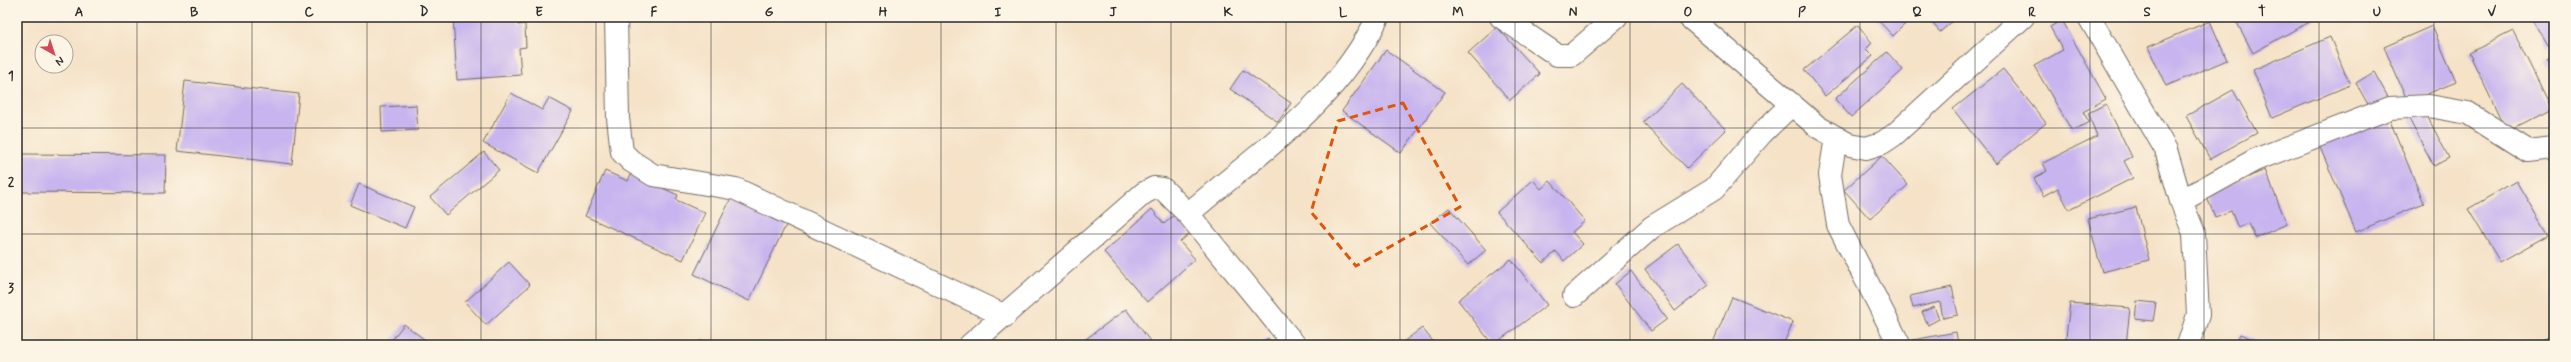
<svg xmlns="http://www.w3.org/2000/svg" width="2571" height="362" viewBox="0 0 2571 362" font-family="Mynerve,sans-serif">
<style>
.building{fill:#c8b5ef}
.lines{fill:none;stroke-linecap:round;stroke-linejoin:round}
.minor-casing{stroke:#726b62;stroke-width:24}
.minor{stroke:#fff;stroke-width:22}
.marked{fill:none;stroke:#df570e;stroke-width:3;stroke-dasharray:8 5;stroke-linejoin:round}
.grid{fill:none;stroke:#2b2b2b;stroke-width:1;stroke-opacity:0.55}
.neatline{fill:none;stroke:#2b2b2b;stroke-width:1.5}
.grid-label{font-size:13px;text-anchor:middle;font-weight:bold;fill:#2b2b2b}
</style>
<rect width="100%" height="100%" fill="#fcf5e5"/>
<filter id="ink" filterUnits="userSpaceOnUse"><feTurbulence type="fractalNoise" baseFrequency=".025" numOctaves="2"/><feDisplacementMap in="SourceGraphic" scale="8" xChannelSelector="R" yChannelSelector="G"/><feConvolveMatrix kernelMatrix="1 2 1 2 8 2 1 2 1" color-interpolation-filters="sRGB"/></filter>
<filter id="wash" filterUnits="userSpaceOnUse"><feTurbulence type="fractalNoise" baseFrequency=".012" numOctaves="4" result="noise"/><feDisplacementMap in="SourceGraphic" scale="16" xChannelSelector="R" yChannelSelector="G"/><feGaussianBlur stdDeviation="0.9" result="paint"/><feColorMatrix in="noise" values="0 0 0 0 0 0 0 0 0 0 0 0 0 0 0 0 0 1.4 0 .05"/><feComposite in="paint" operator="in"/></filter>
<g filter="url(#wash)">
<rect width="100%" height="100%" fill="#f5e2c7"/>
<g id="blocks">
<path class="building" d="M453,17H517L518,25L525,24L526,47L519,48L521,75L457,80Z
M1875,17H1912L1893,36Z
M1927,17H1953L1955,19L1940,32Z
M2234,17H2313L2314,19L2253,53Z
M2531,17H2554V44L2548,47Z
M2062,20L2106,99L2083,112L2089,122L2072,131L2034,66L2063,50L2050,27Z
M2210,21L2227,60L2166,86L2148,47Z
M1858,25L1872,43L1866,49L1873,56L1825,96L1804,70Z
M2432,26L2456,82L2408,102L2384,47Z
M1497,27L1540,74L1510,100L1468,53Z
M2513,31L2552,109L2507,132L2469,53Z
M2330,37L2350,85L2272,118L2253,70Z
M1386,50L1445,92L1401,153L1342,111Z
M1887,52L1903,70L1851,117L1835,99Z
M2554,54V71L2546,59Z
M2003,69L2046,123L1996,164L1953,109Z
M1243,70L1291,103L1278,122L1230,89Z
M2374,72L2388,97L2370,108L2356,83Z
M185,81L299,94L292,164L177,151Z
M1682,84L1726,130L1687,168L1643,122Z
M2233,90L2257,133L2210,159L2186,116Z
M511,93L542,110L549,98L573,111L538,173L483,143Z
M2106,104L2132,157L2124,161L2133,178L2069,210L2058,188L2043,196L2034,178L2047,171L2043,163L2097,136L2088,113Z
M416,105L418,130L382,132L381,107Z
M2424,110L2449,158L2434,166L2409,119Z
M2388,116L2424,203L2356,232L2319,145Z
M484,152L499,170L446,215L430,197Z
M22,154L166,155L165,193L21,192Z
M1882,156L1908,185L1870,219L1844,190Z
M2265,170L2287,224L2255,238L2249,223L2238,228L2231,211L2215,217L2206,195Z
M605,171L628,181L631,174L678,195L676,200L705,213L683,260L585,216Z
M1533,180L1541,189L1550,181L1585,221L1572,232L1583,244L1564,261L1556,251L1543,263L1497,212Z
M2516,181L2548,235L2500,262L2468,209Z
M359,184L414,207L405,228L350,205Z
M732,196L787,223L749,301L694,274Z
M2136,207L2149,260L2102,272L2088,219Z
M1449,208L1486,250L1468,265L1430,223Z
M1152,209L1164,224L1174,215L1190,233L1180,242L1195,259L1147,302L1104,252Z
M1678,244L1709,285L1675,311L1645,269Z
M1511,259L1547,305L1493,345L1458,300Z
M509,262L530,285L486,325L465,302Z
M1631,271L1667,319L1651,331L1615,284Z
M1952,287L1958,315L1943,318L1940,302L1913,308L1910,296Z
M1732,297L1793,322L1783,345H1712Z
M2137,301L2156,303L2153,321L2135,319Z
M2070,303L2130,308L2126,345H2065Z
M1934,307L1939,319L1928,325L1922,312Z
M1126,309L1153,345H1078Z
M404,324L425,340L421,345H388Z
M1422,328L1436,345H1399Z
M1956,332L1958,345H1914L1913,340Z
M2240,334L2267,345H2235Z
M2554,337V345H2532Z
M1268,338L1273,345H1258Z
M702,340L707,345H697Z"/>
</g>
</g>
<g filter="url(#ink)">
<use href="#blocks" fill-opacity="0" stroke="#726b62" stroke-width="1"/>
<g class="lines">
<defs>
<path id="minor" d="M616,17L618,118L622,152L631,161L653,175L736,189L1005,316
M1501,17L1557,55H1572L1616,17
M1689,17L1818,127L1850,145L1866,148L1882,143L1894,135L2023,17
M2089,17L2166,150L2181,201L2194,233L2198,315L2188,345
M1836,137L1830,175L1838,225L1899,344
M2181,201L2255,160L2390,108L2429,106L2468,113L2528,151L2554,148
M1188,214C1259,152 1336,104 1378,17
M1574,296L1652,227L1714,189L1762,133L1792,104
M970,345L1144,193L1154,188L1163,189L1188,214L1295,345"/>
</defs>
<use href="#minor" class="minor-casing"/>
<use href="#minor" class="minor"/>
</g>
</g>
<path class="marked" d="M1403,103L1460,207L1356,266L1311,212L1338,121Z"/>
<path class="grid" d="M137,17V345M252,17V345M367,17V345M481,17V345M596,17V345M711,17V345M826,17V345M941,17V345M1056,17V345M1171,17V345M1286,17V345M1400,17V345M1515,17V345M1630,17V345M1745,17V345M1860,17V345M1975,17V345M2090,17V345M2204,17V345M2319,17V345M2434,17V345M17,128H2554M17,234H2554"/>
<rect width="2571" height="362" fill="none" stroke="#fcf5e5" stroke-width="44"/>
<g transform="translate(54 54) rotate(141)"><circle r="19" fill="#fcf5e5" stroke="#a8a49b"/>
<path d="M0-3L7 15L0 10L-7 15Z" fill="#d1495b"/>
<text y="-6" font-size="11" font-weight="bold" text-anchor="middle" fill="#2b2b2b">N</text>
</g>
<rect x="22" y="22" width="2527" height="318" class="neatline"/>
<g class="grid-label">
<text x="79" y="16">A</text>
<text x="194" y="16">B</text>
<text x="309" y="16">C</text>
<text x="424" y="16">D</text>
<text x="539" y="16">E</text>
<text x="654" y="16">F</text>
<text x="769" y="16">G</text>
<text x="883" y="16">H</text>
<text x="998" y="16">I</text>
<text x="1113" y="16">J</text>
<text x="1228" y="16">K</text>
<text x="1343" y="16">L</text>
<text x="1458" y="16">M</text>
<text x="1573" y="16">N</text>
<text x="1688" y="16">O</text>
<text x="1802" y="16">P</text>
<text x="1917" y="16">Q</text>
<text x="2032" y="16">R</text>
<text x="2147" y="16">S</text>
<text x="2262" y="16">T</text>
<text x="2377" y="16">U</text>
<text x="2492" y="16">V</text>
<text x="11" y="80">1</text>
<text x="11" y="186">2</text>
<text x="11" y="292">3</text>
</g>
</svg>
